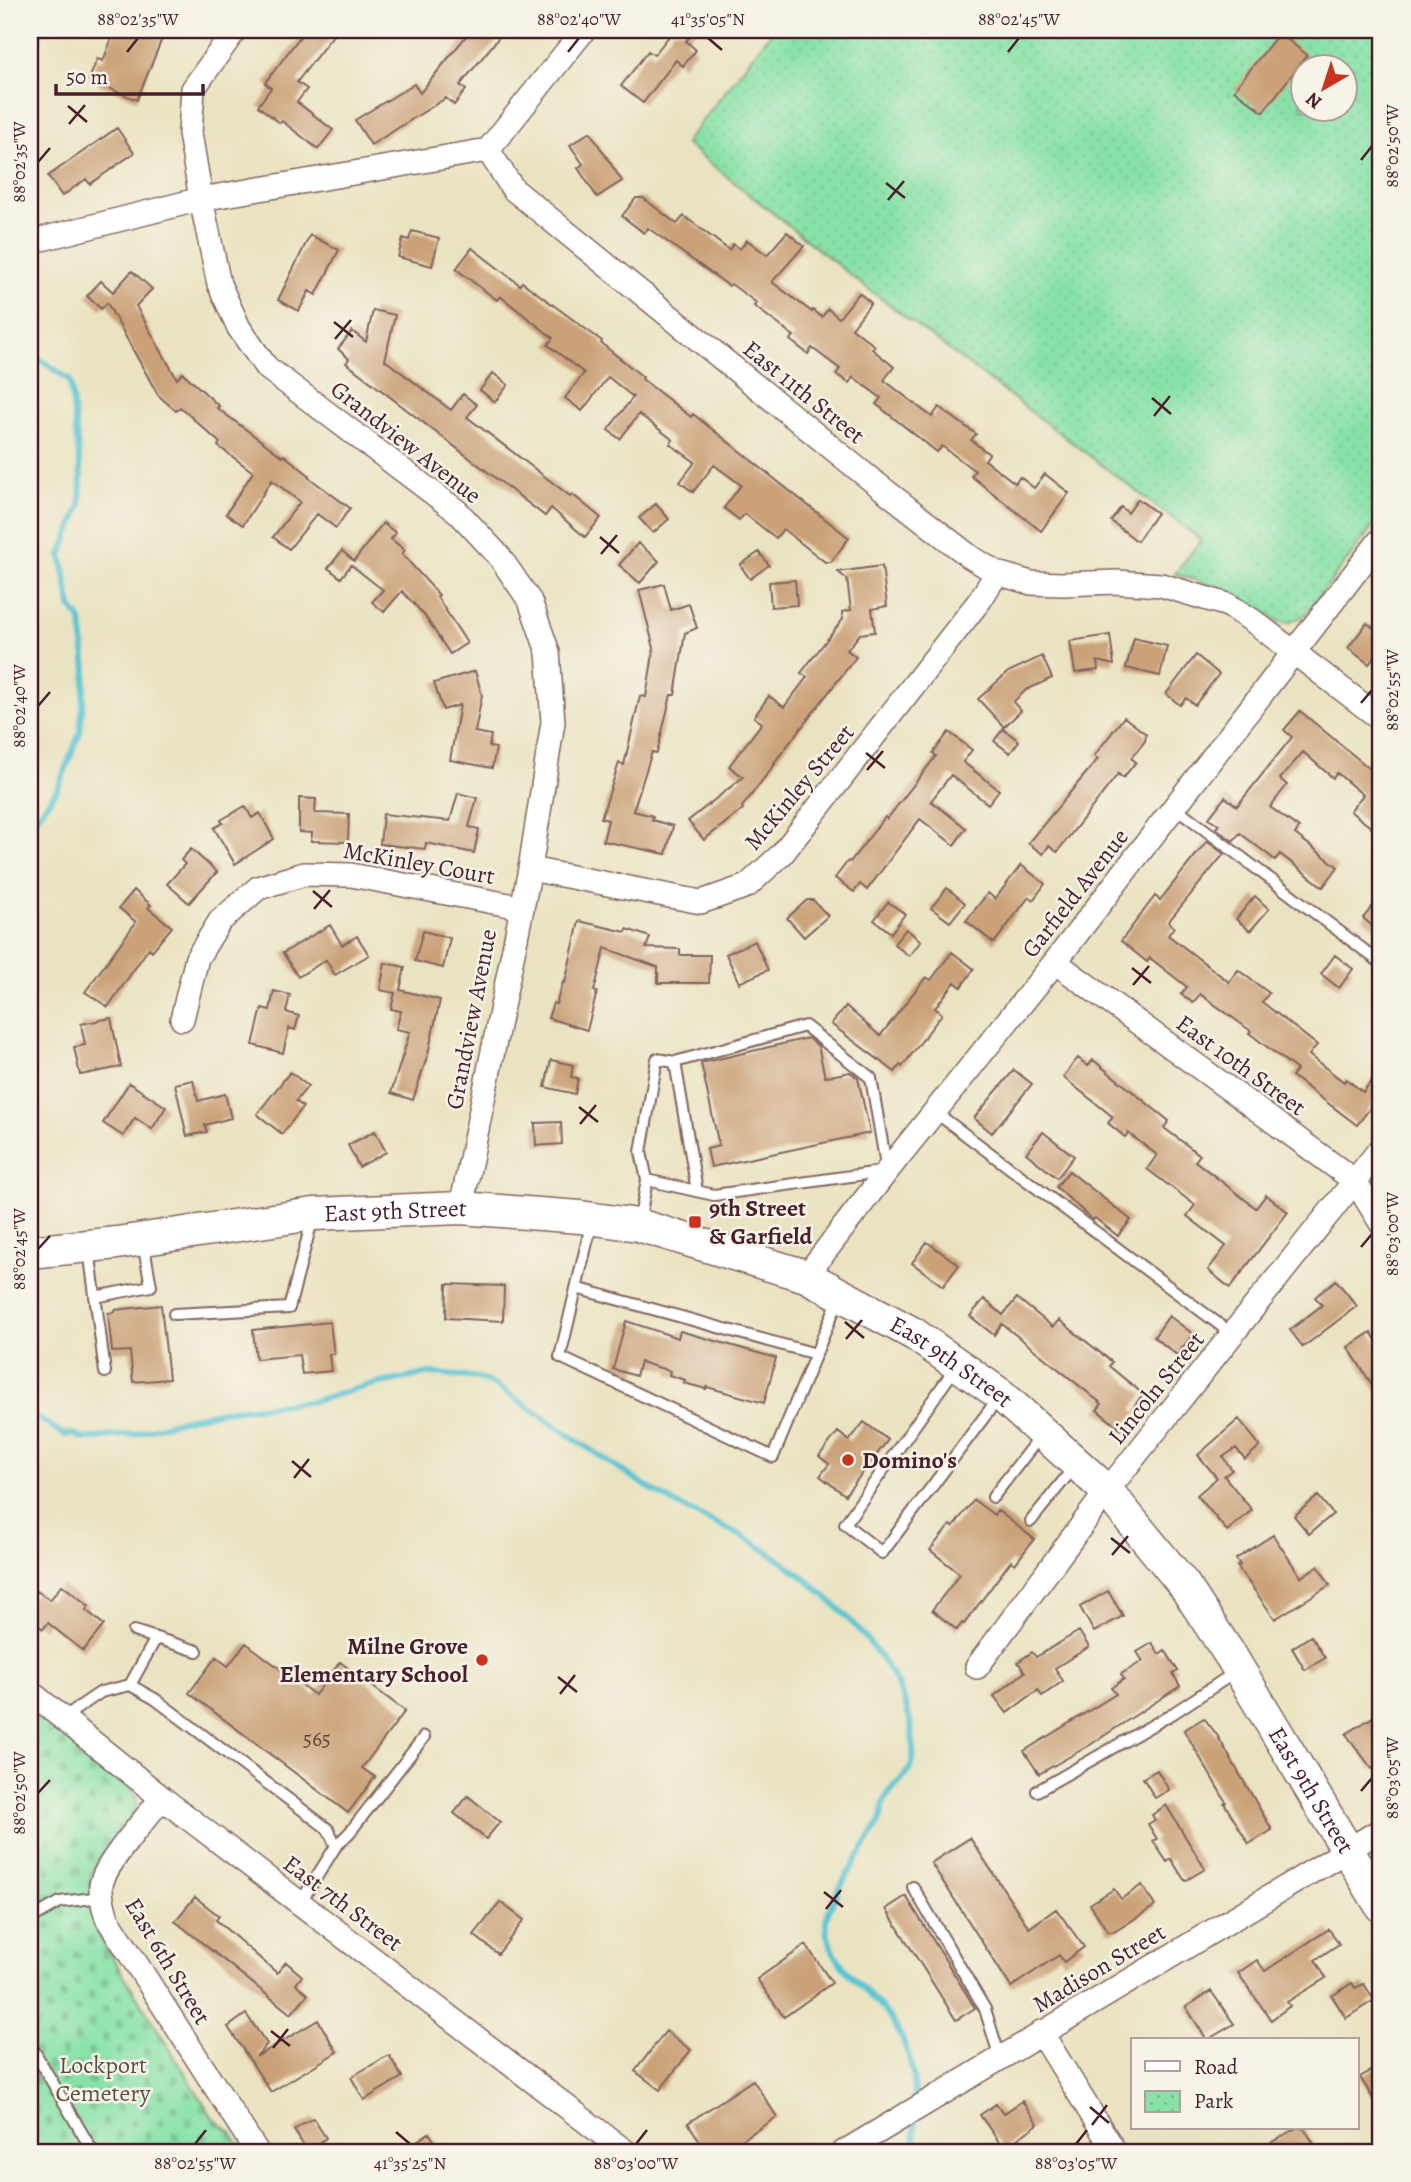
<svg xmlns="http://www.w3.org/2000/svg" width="1411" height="2182" viewBox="0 0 1411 2182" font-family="Alegreya,serif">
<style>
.cemetery{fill:url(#cemetery-stones);stroke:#698069;stroke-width:2}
.park{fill:url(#park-dots);stroke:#698069;stroke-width:2;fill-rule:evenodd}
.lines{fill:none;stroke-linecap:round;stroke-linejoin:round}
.stream{stroke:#57c3d1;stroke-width:6}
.building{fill:#cba278}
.service-casing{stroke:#826460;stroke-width:14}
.minor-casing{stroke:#826460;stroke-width:26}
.secondary-casing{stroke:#826460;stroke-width:35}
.service{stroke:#fff;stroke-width:10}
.minor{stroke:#fff;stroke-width:23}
.secondary{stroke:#fff;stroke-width:32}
.ticks{fill:none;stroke:#4a1f2b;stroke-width:2.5}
.poi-dot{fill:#c8321e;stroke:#f7f3e8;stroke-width:2.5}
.labels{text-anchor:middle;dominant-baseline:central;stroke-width:5;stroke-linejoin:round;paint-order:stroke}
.number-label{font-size:21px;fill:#6a403e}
.street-label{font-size:24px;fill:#4a1f2b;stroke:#f7f3e8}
.poi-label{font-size:24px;font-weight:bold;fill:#4a1f2b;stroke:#f7f3e8;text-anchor:start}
.park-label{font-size:24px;fill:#5a504a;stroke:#f7f3e8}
.neatline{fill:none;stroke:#4a1f2b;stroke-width:2.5}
.ticks-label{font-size:18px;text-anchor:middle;fill:#4a1f2b}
</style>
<defs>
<pattern id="cemetery-stones" width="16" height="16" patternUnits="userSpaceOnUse" patternTransform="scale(1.75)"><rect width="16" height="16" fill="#88e2a7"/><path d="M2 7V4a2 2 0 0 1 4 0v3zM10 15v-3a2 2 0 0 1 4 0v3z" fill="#77c190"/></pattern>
<pattern id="park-dots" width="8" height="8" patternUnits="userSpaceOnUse" patternTransform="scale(1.75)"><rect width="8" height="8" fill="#88e2a7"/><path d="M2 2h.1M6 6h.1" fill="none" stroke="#77c190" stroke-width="1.8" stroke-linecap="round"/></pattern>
</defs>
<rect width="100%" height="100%" fill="#f7f3e8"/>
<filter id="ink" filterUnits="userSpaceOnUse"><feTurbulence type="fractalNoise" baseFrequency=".0143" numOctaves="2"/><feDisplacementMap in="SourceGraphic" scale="14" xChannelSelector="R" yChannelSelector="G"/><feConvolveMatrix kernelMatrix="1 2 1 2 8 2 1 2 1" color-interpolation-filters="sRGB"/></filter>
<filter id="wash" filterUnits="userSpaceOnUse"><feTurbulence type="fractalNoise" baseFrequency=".00686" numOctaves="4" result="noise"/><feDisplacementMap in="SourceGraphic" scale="28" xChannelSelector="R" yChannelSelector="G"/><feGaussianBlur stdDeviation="1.57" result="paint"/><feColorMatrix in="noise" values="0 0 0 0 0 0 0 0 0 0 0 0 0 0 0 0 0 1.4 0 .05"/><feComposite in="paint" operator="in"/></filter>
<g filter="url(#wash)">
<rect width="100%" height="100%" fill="#eae3c1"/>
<path class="cemetery" d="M30,1710L130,1785L137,1800L135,1810L101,1855L93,1869L90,1882L95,1913L94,1924L96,1931L213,2118L232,2134L244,2152H30Z"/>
<path class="park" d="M773,30H1381V516L1305,615L1289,623L1280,622L1218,587L1175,574L1201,540L859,282L685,143ZM1302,66H1344V108H1302Z"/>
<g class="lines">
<path class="stream" d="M30,70L41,30
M30,345L35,356L70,380L81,476L80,506L61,555L71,607L81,620L86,670L80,732L58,788L30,827
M30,1413L65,1435L74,1434L84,1439L135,1434L181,1420L222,1411L314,1401L366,1386L431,1373L479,1378L498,1387C555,1424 612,1467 671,1501C698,1517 729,1527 756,1544C820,1584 912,1664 913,1745C913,1750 914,1757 913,1761C910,1775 891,1786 885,1800C882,1806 883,1814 880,1820C869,1842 826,1903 826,1923C826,1964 871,1990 892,2021C908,2045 915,2073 915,2101
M914,2152L915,2116"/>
</g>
<g id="blocks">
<path class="building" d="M115,30H169L161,41L137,100L89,80L97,59L103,61Z
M305,30H337L297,82L307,89L297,102L333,130L318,149L282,121L280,123L258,106L271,88L265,83Z
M471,30H505L460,85L466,90L454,105L446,98L371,145L355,120L414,84L420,93Z
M674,30H695L686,41L696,50L683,66L676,60L643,103L621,86L648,51L654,55Z
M1279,33L1307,55L1263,112L1234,90Z
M117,128L134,153L90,184L86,179L62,196L48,176Z
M590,132L622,181L597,197L578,168L583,164L570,145Z
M636,198H643L677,224L684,216L729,250L733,244L740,249L747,240L767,255L787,232L804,246L772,282L812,312L813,310L822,317L828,309L839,318L859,293L871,303L852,328L875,346L872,349L894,367L884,380L932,417L939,407L976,434L971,440L989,454L985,460L1015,483L1020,477L1034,488L1045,474L1069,493L1041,531L971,476L975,471L942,446L937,452L876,404L881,398L853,377L849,383L836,374L840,369L812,348L808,354L790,340L794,336L754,306L757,303L731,284L729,286L648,228L644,233L622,216Z
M412,231L439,238L432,266L398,257L403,238L409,240Z
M310,235L339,250L316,295L309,291L299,311L278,300Z
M472,248L520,285L522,282L602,341L601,343L643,377L642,379L691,417L693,414L849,538L831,562H825L783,529L776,538L745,514L739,520L724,508L741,485L714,465L693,492L680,482L695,462L670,444L673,440L639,414L620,439L608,430L633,397L608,377L582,411L565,398L584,373L548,345L553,338L500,296L497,300L456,269Z
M132,271L152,289L136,306L177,379L183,373L219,406L217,408L283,457L284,455L309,475L308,477L350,508L336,528L317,514L289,549L273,537L300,502L272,480L243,525L226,514L253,472L218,446L220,443L180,407L176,411L158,395L107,303L101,309L87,296L101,281L113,292Z
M373,310L395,315L385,360L451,410L463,394L477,405L467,417L570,496L572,494L601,518L585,537L551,508L545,516L346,363L349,359L338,349L352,331L366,342Z
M493,373L508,385L495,402L480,390Z
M1138,499L1157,513L1137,541L1111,521L1121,507L1128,513Z
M656,504L669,519L653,533L639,518Z
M383,523L396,533L391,539L405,550L402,554L439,595L437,597L467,643L450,654L425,616L402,591L384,612L372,602L383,590L351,565L341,578L328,568L342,551L354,561Z
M638,543L659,561L640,583L619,565Z
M759,552L769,565L750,579L740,565Z
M882,566L887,606L872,609L875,632L860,634L847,650L856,657L774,763L775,764L742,807L743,809L704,840L688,821L743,777L729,766L762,723L754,717L769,696L784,707L807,677L801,673L843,619L842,612L851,610L847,579L838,572Z
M795,580L797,605L771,607L769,582Z
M664,584L671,610L689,604L697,628L685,633L675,695H671L657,753L652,752L633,811L653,816L652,820L673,826L666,854L603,841L608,820L601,818L619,763L624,765L640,696L646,697L654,648L639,590Z
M1367,623L1381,634V648L1369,664L1348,648Z
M1110,635L1114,665L1097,661L1098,670L1075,673L1070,641Z
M1134,638L1167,646L1160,676L1126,668Z
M1196,655L1219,674L1195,705L1186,698L1180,705L1166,694Z
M1042,656L1052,678L1026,690L1013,702L1021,711L1004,727L978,699L1008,672Z
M475,671L482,695L475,732L491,735L489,747L496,748L492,768L450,760L460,705L443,710L434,683Z
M1300,711L1381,778V835L1350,811L1363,795L1337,773L1333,778L1303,752L1280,779L1287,785L1270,807L1299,828L1295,834L1338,867L1323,887L1280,854L1275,860L1240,833L1233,841L1216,828L1219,825L1209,818L1225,797L1237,806L1292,737L1284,730Z
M1124,717L1146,734L1145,741L1131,758L1136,762L1123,778L1118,774L1057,852L1049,846L1043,854L1028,843L1098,759L1094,756Z
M1003,729L1019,741L1010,753L994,741Z
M949,732L972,750L963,762L999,790L988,804L951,775L931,801L966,828L954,845L920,819L867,890L860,884L854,892L835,878L848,861L850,862L885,817L887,819L936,756L933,753Z
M458,793L477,798L469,827L479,829L474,853L426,843L425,849L380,844L383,814L450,821Z
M299,798L316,799L315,813L349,814L348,842L311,841L312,833L299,832Z
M245,806L252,818L260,813L274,839L235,864L214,828L223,823L221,820Z
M1207,841L1224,854L1168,922L1174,927L1168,935L1229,982L1238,970L1269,993L1262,1002L1317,1045L1309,1055L1344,1082L1346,1079L1363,1092L1381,1068V1094L1357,1125L1292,1076L1297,1070L1249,1033L1251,1031L1200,994L1193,1003L1181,994L1187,987L1150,958L1147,962L1121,941L1155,896L1160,900Z
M191,849L217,872L189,903L167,884L185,864L181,860Z
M1021,865L1045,884L1033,900L1029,897L994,943L966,921L988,893L995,899Z
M947,888L965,903L950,922L931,908Z
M134,890L151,905L148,908L172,927L152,951L149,948L108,1007L85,992L136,922L119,908Z
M1255,896L1269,909L1250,931L1236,919Z
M1381,896V933L1363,918Z
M807,900H813L828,916L804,937L787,918Z
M888,902L905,914L891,933L874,920Z
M579,921L626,932L627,929L650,937L646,948L680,949V955H710L709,983H658V967L605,948L594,991L597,992L587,1030L548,1018L553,1003L556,1004L563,982L565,983Z
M330,925L342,945L357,936L369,955L335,975L326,960L298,977L283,953Z
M906,929L921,941L909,956L894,944Z
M423,931L450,938L443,968L415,961Z
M755,941L768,970L739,983L726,954Z
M952,952L974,969L961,987L955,982L935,1008L942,1014L902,1067L900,1065L895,1072L831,1024L846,1006L880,1036L926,977L931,980Z
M1335,955L1353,969L1339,988L1321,974Z
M385,963L405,967L400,990L440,1000L428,1054L413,1100L391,1093L410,1032L396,1029L401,1011L391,1009L395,993L380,990Z
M274,991L290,995L286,1012L299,1016L295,1030L289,1028L283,1053L253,1045L262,1008L270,1010Z
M111,1018L121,1067L80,1075L74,1047L85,1045L81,1024Z
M808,1038L818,1046L825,1077L850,1072L858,1078L870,1133L711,1167L707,1149L719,1146L701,1063Z
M1078,1058L1088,1066L1093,1060L1169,1121L1164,1128L1200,1155L1195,1161L1256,1208L1266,1195L1288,1212L1230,1288L1208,1270L1226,1246L1187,1216L1195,1205L1147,1169L1157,1155L1128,1133L1125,1137L1108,1123L1113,1117L1063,1077Z
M551,1060L573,1065L571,1077L578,1078L575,1094L545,1087Z
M1014,1070L1032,1084L992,1133L974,1118Z
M290,1072L308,1086L296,1101L303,1107L282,1134L257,1114Z
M193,1080L198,1101L225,1094L231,1118L205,1125L207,1132L187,1136L175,1084Z
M129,1083L166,1107L152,1129L135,1118L123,1136L103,1123Z
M561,1122L562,1144L536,1146L535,1123Z
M375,1131L386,1152L359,1167L348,1145Z
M1043,1132L1074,1156L1057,1178L1026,1153Z
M1069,1171L1131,1220L1118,1236L1095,1218L1093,1220L1056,1187Z
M927,1242L959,1265L943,1286L912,1263Z
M1336,1280L1357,1306L1303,1347L1290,1330L1322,1305L1315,1297Z
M447,1284L504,1286L503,1321L446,1318Z
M1017,1298L1053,1327L1059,1320L1112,1362L1109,1366L1143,1394L1132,1409L1138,1413L1123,1431L1097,1410L1102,1404L1002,1324L994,1335L970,1316L984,1299L1003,1315Z
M161,1305L169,1379L133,1382L130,1351L112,1352L108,1313L115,1312V1310Z
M1169,1316L1193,1334L1177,1355L1154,1337Z
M626,1321L678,1338L680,1331L776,1358L764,1403L707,1387L706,1389L684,1383L685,1380L669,1375L670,1371L640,1362L636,1376L613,1369Z
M330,1322L334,1354H329L331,1371L302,1374L299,1355L256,1359L253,1330Z
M1371,1332L1381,1348V1399L1348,1347Z
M1239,1419L1260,1446L1245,1459L1236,1448L1223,1457L1232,1470L1224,1476L1252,1510L1227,1531L1197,1495L1217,1478L1198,1455Z
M864,1422L888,1440L845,1495L820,1476L829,1464L819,1456L838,1432L849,1441Z
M1318,1496L1333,1514L1309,1534L1294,1516Z
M974,1500L994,1515L997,1510L1034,1539L1015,1564L1011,1561L964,1624L962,1623L957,1630L932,1610L960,1574L930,1550L950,1525L953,1527Z
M1273,1535L1301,1577L1318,1566L1330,1585L1275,1619L1237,1566L1240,1565L1236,1559Z
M62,1585L89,1606L86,1610L104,1625L83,1651L48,1623L43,1629L30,1618V1600L37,1591L50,1600Z
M1108,1591L1123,1616L1094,1632L1080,1607Z
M1079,1631L1089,1647L1055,1668L1063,1681L1042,1696L1038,1690L1007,1713L994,1696L1025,1672L1018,1662L1032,1652L1036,1657Z
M1311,1636L1325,1658L1305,1670L1292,1648Z
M246,1643L315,1695L340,1662L405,1711L362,1768L375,1777L348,1813L189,1693L216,1657L228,1666Z
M1152,1643L1159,1654L1165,1650L1178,1671L1173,1674L1180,1686L1090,1745L1039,1774L1024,1751L1116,1694L1111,1688L1124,1679L1121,1674L1143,1661L1137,1652Z
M1381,1712V1763L1372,1769L1346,1734Z
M1204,1718L1217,1735L1272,1830L1249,1844L1224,1803L1226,1802L1184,1730Z
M1157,1770L1169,1790L1155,1798L1143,1778Z
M468,1796L500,1822L486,1839L454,1813Z
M1166,1805L1205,1869L1185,1881L1171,1859L1167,1862L1153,1841L1157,1839L1148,1824L1155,1820L1152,1815Z
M970,1838L1029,1928L1056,1909L1084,1947L1064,1962L1059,1955L1011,1987L931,1863Z
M1142,1885L1155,1906L1114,1932H1108L1090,1904L1114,1889L1121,1899Z
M906,1896L975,2008L956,2020L886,1909Z
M195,1897L219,1916L216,1920L277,1973L286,1962L302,1976L296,1984L308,1994L291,2014L175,1921Z
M500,1902L524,1920L498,1954L474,1935Z
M1329,1929L1339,1944L1315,1960L1326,1978L1287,2002L1290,2006L1271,2020L1238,1973L1257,1960L1265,1971Z
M806,1945L832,1983L784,2017L757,1979Z
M1352,1983L1355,1988L1364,1984L1374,2000L1346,2018L1332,1996Z
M1211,1991L1234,2024L1207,2040L1186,2007Z
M246,2014L267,2044L256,2057L318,2020L337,2052L271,2092L228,2027Z
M666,2031L691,2050L660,2090L635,2071Z
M389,2055L402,2077L364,2100L351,2077Z
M1381,2065V2112L1360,2077Z
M753,2080L777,2117L723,2152H707L688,2123Z
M1022,2101L1038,2124L1004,2149L980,2115L996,2104L1003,2114Z
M313,2118L326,2138L307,2151L294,2130Z
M1296,2128H1304L1314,2144L1300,2152H1255Z
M429,2133L442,2152H401Z"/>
</g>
</g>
<g filter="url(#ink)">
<use href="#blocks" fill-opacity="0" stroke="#826460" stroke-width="2"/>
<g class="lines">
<defs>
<path id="service" d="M1175,807L1381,963
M675,1062L697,1191
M935,1112L1232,1334
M592,1221L560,1357L773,1457L839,1298
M639,1223L647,1180L714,1195L887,1171L871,1078L805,1026L675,1062L657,1059L641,1152L647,1180
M89,1249L105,1372
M576,1288L816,1354
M95,1297L151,1286L143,1242
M174,1314L289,1308L313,1217
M956,1367L845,1524L882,1553L1000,1396
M993,1497L1041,1435
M1031,1521L1075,1466
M134,1631L156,1638
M130,1685L156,1638L197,1651
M63,1718L101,1692L130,1685L155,1699L328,1829L336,1846L300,1903
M1037,1791L1172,1714L1237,1671
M336,1846L350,1832L424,1737
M913,1887L985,2009L1000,2058
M30,1919L60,1902L102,1897
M30,2044L93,2152"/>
<path id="minor" d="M235,30L193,89L190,133L201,199L219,284L239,328L266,367L458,512L499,556L530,601L548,652L553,722L530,869L461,1208
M488,150L584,30
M30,242L201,199L488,150L513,189L864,474L969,556L997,573L1031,583L1063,584L1116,582L1161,585L1228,605L1253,621L1381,719
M530,869L701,902L747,886L782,854L980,600L997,573
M1055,962L1355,1181L1381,1223
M182,1019L197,958L220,921L258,888L304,874L351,875L520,907
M806,1276L887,1171L1055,962L1381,539
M977,1667L1107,1491L1381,1148
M30,1692L162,1798L626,2152
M162,1798C147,1817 105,1863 101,1885C100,1896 104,1908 107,1918L257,2152
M1041,2032L1115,2152
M844,2152L1381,1830"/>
<g id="secondary">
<path id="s1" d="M30,1252L117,1243L314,1214L461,1208L580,1217L638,1225L806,1276L914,1334L1001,1395L1107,1491L1184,1585L1232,1658L1381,1906"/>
</g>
</defs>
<use href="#service" class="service-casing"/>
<use href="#minor" class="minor-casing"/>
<use href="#secondary" class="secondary-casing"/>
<use href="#service" class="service"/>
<use href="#minor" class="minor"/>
<use href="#secondary" class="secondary"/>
</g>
</g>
<path class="ticks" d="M708,38L722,50M127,52L138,38M568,52L579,38M1008,52L1019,38M68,106L87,122M69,124L85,105M1361,160L1372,146M38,162L50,148M886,183L905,198M888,200L904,181M334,322L353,337M335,339L351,320M1152,398L1171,414M1154,416L1170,396M600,537L619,553M601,554L617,535M1361,703L1372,690M38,706L50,692M866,753L885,768M867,770L883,751M313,891L332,907M314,909L330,890M1132,968L1151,983M1133,985L1149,966M579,1107L598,1122M580,1124L596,1105M1361,1247L1372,1234M38,1249L50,1236M845,1322L864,1338M846,1339L862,1320M292,1461L311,1477M294,1478L309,1459M1111,1538L1130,1553M1112,1555L1128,1536M558,1677L577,1692M560,1694L575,1675M1361,1791L1372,1778M38,1793L50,1780M824,1892L843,1907M826,1909L841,1890M271,2031L290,2046M273,2048L288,2029M1090,2107L1109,2123M1092,2125L1107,2105M396,2132L410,2144M195,2144L206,2130M636,2144L647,2130M1076,2144L1087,2130"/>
<g class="poi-dot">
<rect x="688" y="1215" width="14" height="14" rx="3.5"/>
<circle cx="848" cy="1460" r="7"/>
<circle cx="482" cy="1660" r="7"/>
</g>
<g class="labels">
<g class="number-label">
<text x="317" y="1739">565</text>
</g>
<g class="street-label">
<text transform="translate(804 392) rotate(39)">East 11th Street</text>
<text transform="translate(406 442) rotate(38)">Grandview Avenue</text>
<text transform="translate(799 787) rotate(-50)">McKinley Street</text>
<text transform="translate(419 863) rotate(10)">McKinley Court</text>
<text transform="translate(1075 893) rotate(-52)">Garfield Avenue</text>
<text transform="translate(471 1019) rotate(-79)">Grandview Avenue</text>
<text transform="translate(1241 1065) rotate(36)">East 10th Street</text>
<text stroke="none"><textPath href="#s1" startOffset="368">East 9th Street</textPath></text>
<text stroke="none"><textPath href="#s1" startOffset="956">East 9th Street</textPath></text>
<text transform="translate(1156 1388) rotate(-51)">Lincoln Street</text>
<text stroke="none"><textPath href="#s1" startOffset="1522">East 9th Street</textPath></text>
<text transform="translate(343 1903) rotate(37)">East 7th Street</text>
<text transform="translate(168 1961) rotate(59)">East 6th Street</text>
<text transform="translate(1099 1968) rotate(-31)">Madison Street</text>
</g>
<g class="poi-label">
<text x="709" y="1208">9th Street<tspan x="709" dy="28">&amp; Garfield</tspan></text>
<text x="862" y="1460">Domino's</text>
<text x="468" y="1646" text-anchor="end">Milne Grove<tspan x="468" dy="28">Elementary School</tspan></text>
</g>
<g class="park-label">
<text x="103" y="2065">Lockport<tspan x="103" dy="28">Cemetery</tspan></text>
</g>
</g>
<rect width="1411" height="2182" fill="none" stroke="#f7f3e8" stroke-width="77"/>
<rect x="1131" y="2038" width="228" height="91" fill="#f7f3e8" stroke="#b29e9c" stroke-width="2"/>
<rect x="1145" y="2061" width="35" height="10" fill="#ffffff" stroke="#b29e9c" stroke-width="2"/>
<text x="1194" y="2074" font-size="21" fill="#4a1f2b">Road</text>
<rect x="1145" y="2091" width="35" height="21" fill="url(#park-dots)" stroke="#b29e9c" stroke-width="2"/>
<text x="1194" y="2108" font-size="21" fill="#4a1f2b">Park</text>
<g transform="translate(1324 88) rotate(219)"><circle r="33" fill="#f7f3e8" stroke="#b29e9c" stroke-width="2"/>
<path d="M0-5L12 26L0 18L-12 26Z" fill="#c8321e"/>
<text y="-10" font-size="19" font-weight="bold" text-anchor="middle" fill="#4a1f2b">N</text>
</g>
<path d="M56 84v10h147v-10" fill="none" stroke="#4a1f2b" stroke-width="3.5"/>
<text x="66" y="84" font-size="21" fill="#4a1f2b" stroke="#f7f3e8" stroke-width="5" paint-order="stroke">50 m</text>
<rect x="38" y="38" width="1334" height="2106" class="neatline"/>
<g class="ticks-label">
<text x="138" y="25">88°02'35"W</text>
<text x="579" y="25">88°02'40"W</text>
<text x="708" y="25">41°35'05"N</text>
<text x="1019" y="25">88°02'45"W</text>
<text transform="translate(1392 146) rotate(-90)" y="6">88°02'50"W</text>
<text transform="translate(19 162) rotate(-90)" y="6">88°02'35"W</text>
<text transform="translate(1392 690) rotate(-90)" y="6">88°02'55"W</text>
<text transform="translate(19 706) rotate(-90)" y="6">88°02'40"W</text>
<text transform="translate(1392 1234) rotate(-90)" y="6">88°03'00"W</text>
<text transform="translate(19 1249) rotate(-90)" y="6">88°02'45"W</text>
<text transform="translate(1392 1778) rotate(-90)" y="6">88°03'05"W</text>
<text transform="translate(19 1793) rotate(-90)" y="6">88°02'50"W</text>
<text x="195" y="2169">88°02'55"W</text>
<text x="410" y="2169">41°35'25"N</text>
<text x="636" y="2169">88°03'00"W</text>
<text x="1076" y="2169">88°03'05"W</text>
</g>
</svg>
